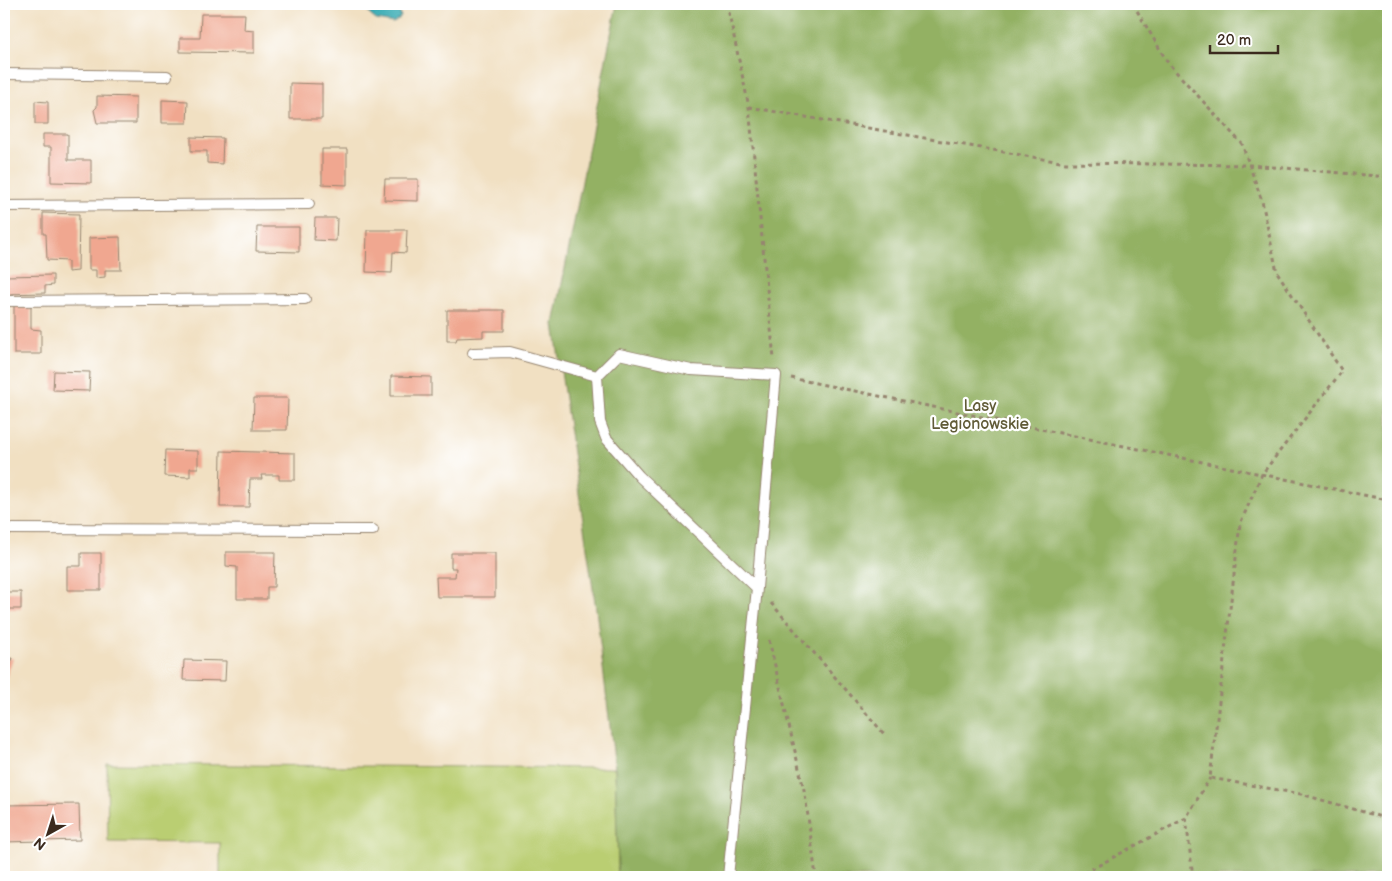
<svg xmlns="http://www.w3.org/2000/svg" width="1392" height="881" viewBox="0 0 1392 881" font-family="'Balsamiq Sans',sans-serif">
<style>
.green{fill:#bace72;stroke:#7a7c48}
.forest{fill:#93b164;stroke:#676e41}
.water{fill:#39abb3;stroke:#3a6a68}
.building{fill:#f0a790}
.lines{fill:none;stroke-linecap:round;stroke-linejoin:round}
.lane-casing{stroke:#968570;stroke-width:12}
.path{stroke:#968570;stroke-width:3;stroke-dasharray:4 4;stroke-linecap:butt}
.lane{stroke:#fff;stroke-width:10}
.labels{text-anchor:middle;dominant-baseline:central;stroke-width:4.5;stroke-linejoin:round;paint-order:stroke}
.park-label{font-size:16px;fill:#615b37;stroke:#fff}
</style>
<rect width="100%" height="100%" fill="#fff"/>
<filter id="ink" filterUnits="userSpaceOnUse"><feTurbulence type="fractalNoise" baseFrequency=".02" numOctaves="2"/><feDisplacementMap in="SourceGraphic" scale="10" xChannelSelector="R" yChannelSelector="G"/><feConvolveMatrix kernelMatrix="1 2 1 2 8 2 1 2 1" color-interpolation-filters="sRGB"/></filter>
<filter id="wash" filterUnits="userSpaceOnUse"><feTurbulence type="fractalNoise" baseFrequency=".0096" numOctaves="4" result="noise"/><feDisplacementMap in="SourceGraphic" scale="20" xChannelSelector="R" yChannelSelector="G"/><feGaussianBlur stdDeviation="1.12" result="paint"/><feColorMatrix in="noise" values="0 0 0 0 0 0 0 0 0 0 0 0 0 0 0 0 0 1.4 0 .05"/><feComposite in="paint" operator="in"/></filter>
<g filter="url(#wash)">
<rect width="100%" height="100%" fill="#f1e0c2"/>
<path class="green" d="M107,764L615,768L618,866L615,877H220V843L108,842Z"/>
<path class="forest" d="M617,4H1388V877H615L618,866L615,768L596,609L554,324Z"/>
<path class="water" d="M371,4H397L401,17L393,23L376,20L369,14L368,9Z"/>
<g id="blocks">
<path class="building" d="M201,14H245L244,30L254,31V53L180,52V38H200Z
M290,83L322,84V119H290Z
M97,96L136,97V123H97L94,110L97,107Z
M162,100L188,101L187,123H162Z
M35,101L48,102V124H35Z
M43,134H68V160H91V183L51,182V147H43Z
M191,137L223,138L222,164L207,163V151H191Z
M322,149H347V185L322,184Z
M385,179H418V201L384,200Z
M43,213L79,214L78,271L68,272V261L47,260L46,234H43Z
M315,218H337L336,241L314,240Z
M257,227H299V252L256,251Z
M367,230H407L406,253L393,252L392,273L366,272Z
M120,237L121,270H105V277L96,278V270H89V238Z
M53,275V285L45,286V293L4,294V276Z
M14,305H31V329L41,330V354H14Z
M447,310H504V331H483V337L457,338L456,341H447Z
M54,371L90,372L89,391L53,390Z
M391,376L431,377V396H391Z
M254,398H288L287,430H253Z
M165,450L198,451V468H190V477L164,476Z
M221,451L295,453V480H279V475H261L262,479H250L249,507H220Z
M226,552H275L274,587H267V599H237V567L226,566Z
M81,553H101V590H67V566H81Z
M451,553H495V597H437L436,577H455L456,568H451Z
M4,592H21V609H4Z
M13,658L4,685V659Z
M184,660L226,661L225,681L183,680Z
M79,804L80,840L4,842V805Z"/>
</g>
</g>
<g filter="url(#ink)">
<use href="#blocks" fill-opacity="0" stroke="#968570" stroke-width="1"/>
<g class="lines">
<defs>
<path id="lane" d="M4,74L167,76
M4,206L309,204
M4,301L305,299
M473,353L510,352L597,376
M4,529L373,530
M728,877L757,588L776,375L691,370L619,354L597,376L600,422L606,438L639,476L757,588"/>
</defs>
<use href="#lane" class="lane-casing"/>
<path class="path" d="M727,4L749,107L774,359
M1133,4L1168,63L1242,144L1262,201L1277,272L1342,371L1262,474L1240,524L1210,778L1301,794L1388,819
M749,107L1066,163L1250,165L1388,177
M791,378L1388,500
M771,603L885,735
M769,640L805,794L816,877
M1186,818L1193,877
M1077,877L1186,818L1210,778"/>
<use href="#lane" class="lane"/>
</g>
</g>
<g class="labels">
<g class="park-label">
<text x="980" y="406">Lasy<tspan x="980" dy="18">Legionowskie</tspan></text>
</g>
</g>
<rect width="1392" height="881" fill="none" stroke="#fff" stroke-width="20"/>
<g transform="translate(48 834) rotate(219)" stroke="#ffffff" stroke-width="4" paint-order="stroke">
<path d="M0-4L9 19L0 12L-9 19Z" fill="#3b2a1e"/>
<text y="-8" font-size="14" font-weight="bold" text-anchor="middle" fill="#3b2a1e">N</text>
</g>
<path d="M1210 45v8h68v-8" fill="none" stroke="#3b2a1e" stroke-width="2.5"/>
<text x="1217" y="45" font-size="15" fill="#3b2a1e" stroke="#ffffff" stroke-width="4" paint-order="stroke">20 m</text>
</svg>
